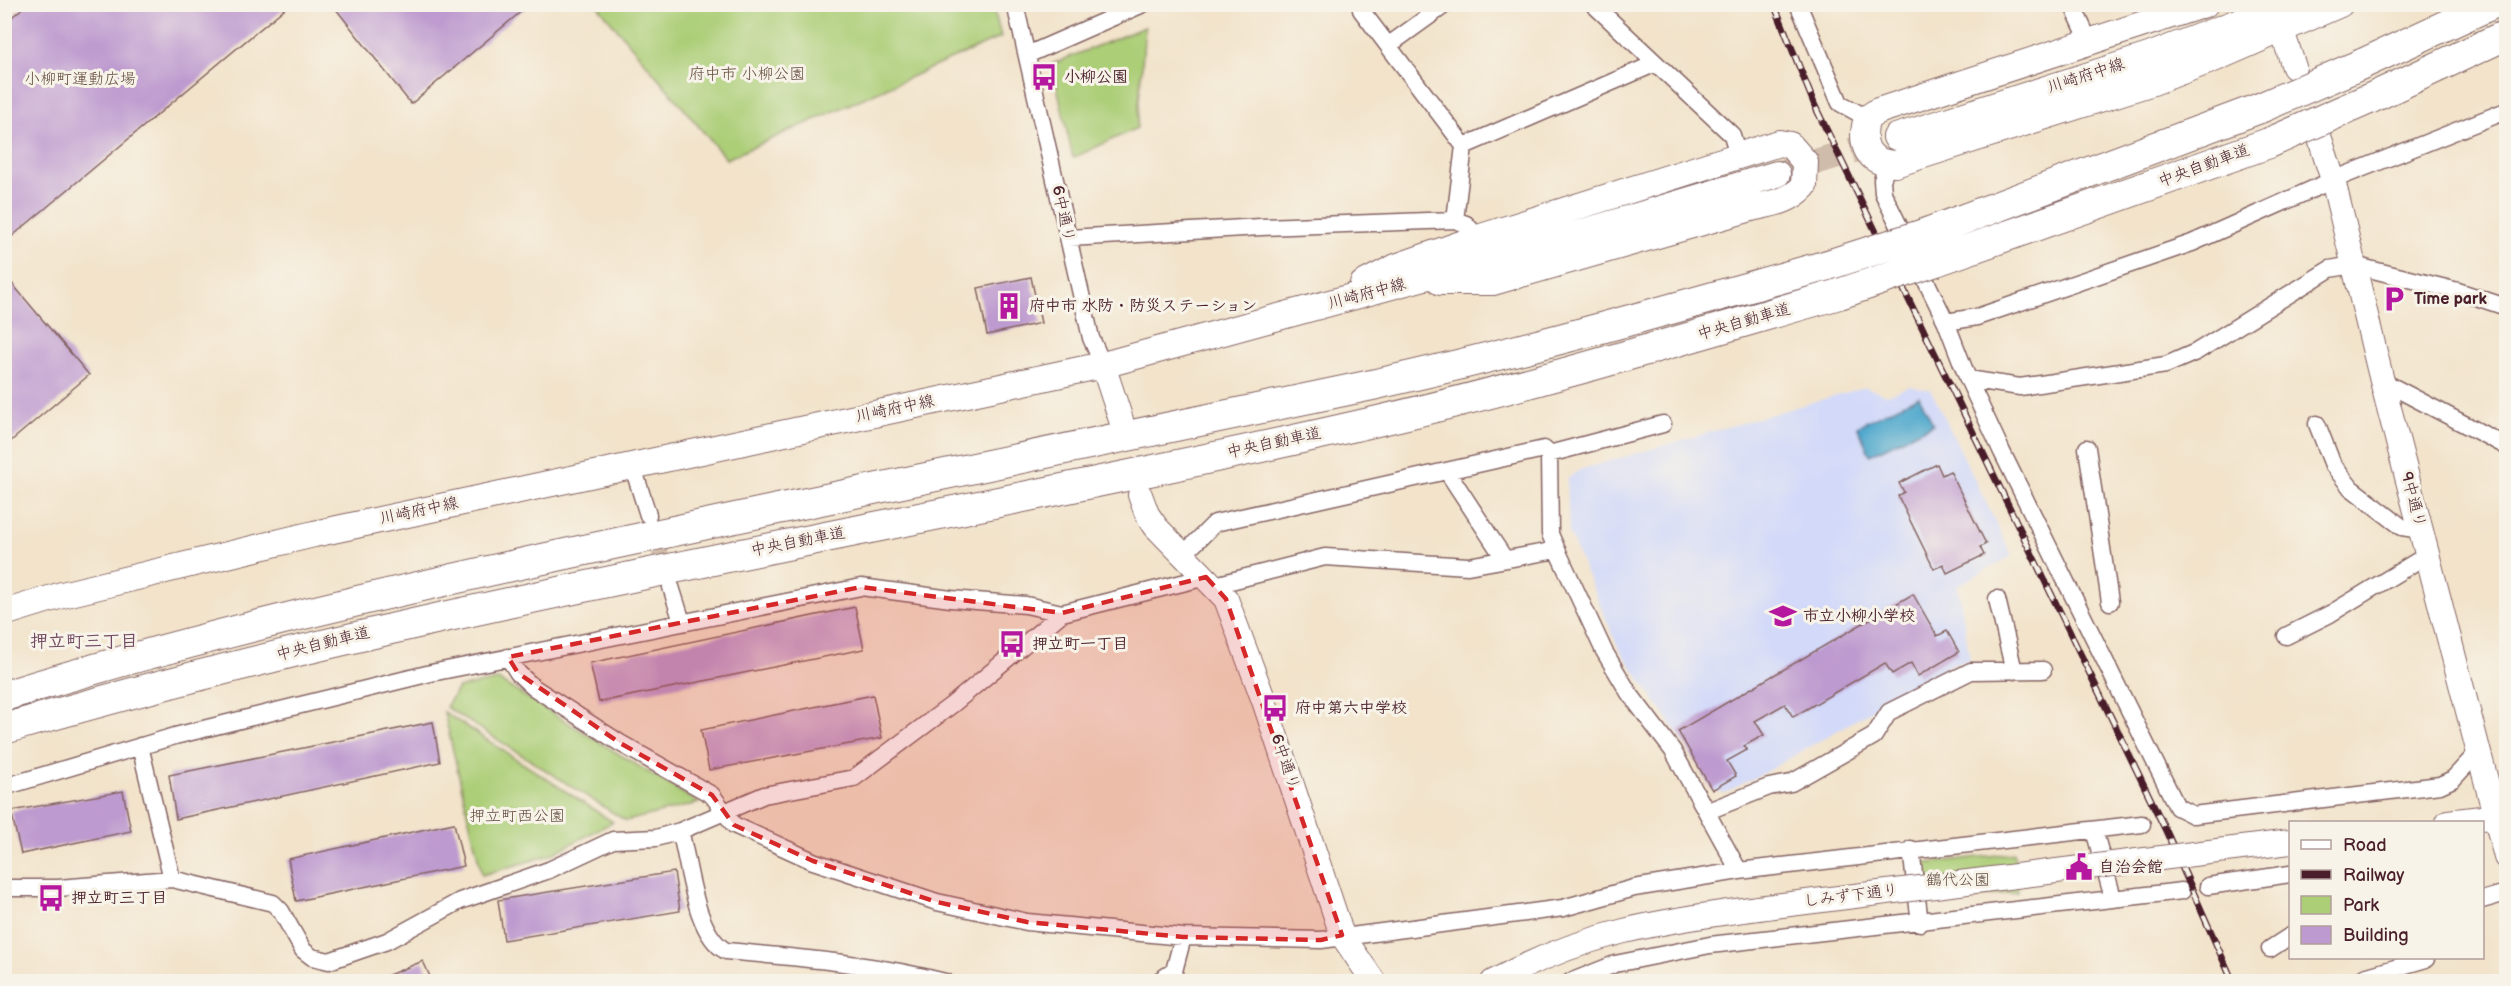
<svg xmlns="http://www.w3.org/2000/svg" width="2511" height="986" viewBox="0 0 2511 986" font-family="'Balsamiq Sans','Klee One',sans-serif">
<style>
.built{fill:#d2d9f9}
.green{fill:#acce77;stroke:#7b7651;stroke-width:1.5}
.water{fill:#50a8cd;stroke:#4d647c;stroke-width:1.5}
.building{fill:#bd9acf}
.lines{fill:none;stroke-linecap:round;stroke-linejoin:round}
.street-tunnel{stroke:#d0bcaa;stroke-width:16;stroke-dasharray:16 8;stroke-linecap:butt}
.primary-tunnel{stroke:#d0bcaa;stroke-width:26;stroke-dasharray:26 13;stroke-linecap:butt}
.street-casing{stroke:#856463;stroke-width:19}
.secondary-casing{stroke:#856463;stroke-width:26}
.primary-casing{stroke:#856463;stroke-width:28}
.highway-casing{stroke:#856463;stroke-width:32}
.street{stroke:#fff;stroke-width:16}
.secondary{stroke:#fff;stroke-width:24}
.primary{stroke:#fff;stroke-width:26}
.highway{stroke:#fff;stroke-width:30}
.rail-casing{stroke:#4a1f2b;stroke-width:7}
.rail{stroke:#f7f3e8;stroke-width:4.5;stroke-dasharray:14;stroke-linecap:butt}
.secondary-bridge-casing{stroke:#856463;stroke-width:26;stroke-linecap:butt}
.highway-bridge-casing{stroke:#856463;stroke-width:32;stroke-linecap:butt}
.secondary-bridge{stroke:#fff;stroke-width:24}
.highway-bridge{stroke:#fff;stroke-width:30}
.marked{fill:#d62828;fill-opacity:0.2;stroke:#d62828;stroke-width:4.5;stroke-dasharray:12 8;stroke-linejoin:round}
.labels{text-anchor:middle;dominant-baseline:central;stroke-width:6;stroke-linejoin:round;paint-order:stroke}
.park-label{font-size:16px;fill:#624b3e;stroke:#f7f3e8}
.street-label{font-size:16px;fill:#4a1f2b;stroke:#f7f3e8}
.poi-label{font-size:16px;font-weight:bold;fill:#4a1f2b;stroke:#f7f3e8;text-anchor:start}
.neighbourhood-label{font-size:18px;font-weight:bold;fill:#724a64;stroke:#f7f3e8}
</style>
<rect width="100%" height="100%" fill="#f7f3e8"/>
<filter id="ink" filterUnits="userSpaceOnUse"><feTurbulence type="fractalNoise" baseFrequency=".0167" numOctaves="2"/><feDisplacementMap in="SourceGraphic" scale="12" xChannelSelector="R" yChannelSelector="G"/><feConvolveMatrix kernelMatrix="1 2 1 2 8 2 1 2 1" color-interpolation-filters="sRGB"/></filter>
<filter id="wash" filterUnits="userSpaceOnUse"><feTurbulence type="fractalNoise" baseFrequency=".008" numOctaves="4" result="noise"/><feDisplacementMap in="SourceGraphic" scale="24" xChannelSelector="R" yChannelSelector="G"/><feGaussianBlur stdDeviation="1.35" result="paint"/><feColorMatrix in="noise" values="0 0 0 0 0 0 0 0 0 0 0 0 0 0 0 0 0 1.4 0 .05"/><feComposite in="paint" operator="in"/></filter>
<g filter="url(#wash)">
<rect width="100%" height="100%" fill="#f2e3ca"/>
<path class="built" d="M1910,386L1931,390L2012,556L1958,585L1970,660L1952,664L1771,769L1725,793L1712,790L1685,744L1618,647L1569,533L1567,479L1579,470L1865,387L1886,395Z"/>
<path class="green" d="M597,5H993L1001,37L726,159Z
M1145,27L1137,128L1073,158L1052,64Z
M498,680L699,803L626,821L446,707L458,688Z
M444,712L613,822L550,855L482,875Z
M2014,853L2018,892L1916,904L1912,865Z"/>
<path class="water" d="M1919,396L1933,424L1870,455L1857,426Z"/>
<g id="blocks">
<path class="building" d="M27,4H290L4,243V24Z
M332,4H530L411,104Z
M4,274L89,375L4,447Z
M1031,277L1041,323L987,335L978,288Z
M1937,464L1942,475L1950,471L1986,544L1980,547L1984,555L1947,573L1943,564L1934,569L1898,496L1904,492L1899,483Z
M1913,594L1937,636L1947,631L1959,652L1918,676L1911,663L1892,674L1885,663L1793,717L1785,704L1755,721L1764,735L1744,746L1747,750L1727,761L1736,776L1712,790L1678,731Z
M855,607L864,649L599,702L590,663Z
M873,695L882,738L709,770L701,730Z
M433,722L440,762L176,819L169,775Z
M123,791L131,831L21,854L11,811Z
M454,823L464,866L296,901L288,859Z
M674,872L680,911L504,940L498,900Z
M423,961L432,981H374Z"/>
</g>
</g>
<g filter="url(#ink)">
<use href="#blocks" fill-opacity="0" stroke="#856463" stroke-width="1.5"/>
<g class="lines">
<path class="street-tunnel" d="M652,528L668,577"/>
<path class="primary-tunnel" d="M1777,174L1896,137"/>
<defs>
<path id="street" d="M1015,4L1091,338L1103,365
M1593,4L1732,135L1738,155
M1798,4L1840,103L1867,118
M2072,4L2089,41
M1361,10L1464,146L1455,220
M1389,45L1446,4
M1027,55L1143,4
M1464,146L1654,64
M1888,164L1882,180L1883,193L1946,322L1968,379L2002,452L2177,807L2193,815L2440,785L2453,779L2478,752
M1069,238L1261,227L1455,220L1466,224L1478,238
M1946,322L1977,317L2192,243L2333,180L2506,111
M1968,379L2020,387L2166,365L2196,352L2330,269L2353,265L2458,291L2506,307
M2382,381L2506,446
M2317,424L2333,465L2351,488L2402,527L2421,530
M2087,448L2110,602
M632,464L648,515
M1447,471L1504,558
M1557,550L1604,651L1629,693L1673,751L1739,871L2142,824
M1184,554L1215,523L1544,449L1549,454
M1215,585L1325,557L1468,566L1557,550L1550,534L1549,454L1663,424
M671,587L682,622
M1997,599L2014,671
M2286,636L2330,614L2427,555
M508,657L518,673L533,687L620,743L712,795L734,825L813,861L937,902L1027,922L1183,937L1321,940L1563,908L1634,888L1739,871
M140,746L172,879
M4,787L175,736L431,673L861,587L951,599L1026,605L1062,613
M1708,811L1769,787L1791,783L1874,736L1889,712L1971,671L2043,670
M2094,830L2113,898
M680,831C690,865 694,933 726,951C799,958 873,963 945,982
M1911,849L1920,923
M2208,886L2290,874
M4,888H58L172,879L273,903L281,911L303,950L312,957L329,961L387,941L460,901L549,870L613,840L656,838L680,831L764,795L854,778L953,704L1062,613L1206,577
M2482,900L2506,893
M2270,949L2290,936
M2364,977L2426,959
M1157,982L1174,971L1183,937
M1570,982L1615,964L1710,945L2182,891"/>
<path id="secondary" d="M2275,10L2294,67
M2321,142L2333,180L2382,381L2506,857
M1103,365L1121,420
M1140,495L1147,514L1156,527L1226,599L1264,701L1342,935L1374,982
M2448,822L2506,815
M1493,982C1583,933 1659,921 1758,908"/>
<path id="primary" d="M2205,4L1878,111L1867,118C1859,144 1867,163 1895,164L2153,82L2216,58L2340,4
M1896,137L2149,56L2274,8L2296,4
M1363,284L1396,267L1478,238L1779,143L1790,145L1805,162L1804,186C1790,201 1775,203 1755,207L1493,282H1441
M4,613L62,595L314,534L1103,365L1534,247L1777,174"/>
<path id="highway" d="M2362,64L2492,4
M2369,99L2506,35
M1924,234L2260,108
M1936,261L2269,143
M4,696C188,639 374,596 561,555C831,496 1103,444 1372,385C1526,351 1677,307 1828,265
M4,729C457,596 923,526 1382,420C1536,384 1687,338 1839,294"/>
</defs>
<use href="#street" class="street-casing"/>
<use href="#secondary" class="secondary-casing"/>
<use href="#primary" class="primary-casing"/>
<use href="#highway" class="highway-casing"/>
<use href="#street" class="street"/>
<use href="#secondary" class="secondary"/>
<use href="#primary" class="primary"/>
<use href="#highway" class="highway"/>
<defs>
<path id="rail" d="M1774,4L1815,106L2167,833L2233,982"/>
</defs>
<use href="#rail" class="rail-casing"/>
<use href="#rail" class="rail"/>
<defs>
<path id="secondary-bridge" d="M1758,908L2290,842"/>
<path id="highway-bridge" d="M2260,108L2362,64
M2269,143L2369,99
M1828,265L1924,234
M1839,294L1936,261"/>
</defs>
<use href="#secondary-bridge" class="secondary-bridge-casing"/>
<use href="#highway-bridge" class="highway-bridge-casing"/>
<use href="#secondary-bridge" class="secondary-bridge"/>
<use href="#highway-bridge" class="highway-bridge"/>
</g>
</g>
<path class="marked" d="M1206,577L1226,599L1342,935L1321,940L1183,937L1027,922L937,902L813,861L734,825L712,795L620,743L518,673L508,657L861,587L1062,613Z"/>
<defs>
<symbol id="bus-bare" viewBox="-9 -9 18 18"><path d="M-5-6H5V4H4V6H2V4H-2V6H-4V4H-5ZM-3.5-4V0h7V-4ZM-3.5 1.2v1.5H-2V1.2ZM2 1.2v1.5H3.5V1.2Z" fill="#b5179e" stroke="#f7f3e8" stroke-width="2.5" paint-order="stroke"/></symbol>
<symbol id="parking-bare" viewBox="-9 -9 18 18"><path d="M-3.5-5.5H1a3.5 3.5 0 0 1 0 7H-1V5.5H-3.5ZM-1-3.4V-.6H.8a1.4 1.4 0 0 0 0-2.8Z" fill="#b5179e" stroke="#f7f3e8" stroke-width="2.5" paint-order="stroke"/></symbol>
<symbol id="building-bare" viewBox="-9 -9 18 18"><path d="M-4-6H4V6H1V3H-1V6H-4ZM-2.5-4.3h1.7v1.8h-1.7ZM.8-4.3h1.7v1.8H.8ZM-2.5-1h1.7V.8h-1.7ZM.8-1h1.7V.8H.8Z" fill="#b5179e" stroke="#f7f3e8" stroke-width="2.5" paint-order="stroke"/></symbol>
<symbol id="school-bare" viewBox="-9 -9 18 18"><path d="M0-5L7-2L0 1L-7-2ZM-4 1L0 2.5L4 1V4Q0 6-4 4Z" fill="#b5179e" stroke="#f7f3e8" stroke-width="2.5" paint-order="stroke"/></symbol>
<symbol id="civic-bare" viewBox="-9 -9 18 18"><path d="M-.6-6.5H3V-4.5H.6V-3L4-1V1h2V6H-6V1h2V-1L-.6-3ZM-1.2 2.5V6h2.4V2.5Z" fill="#b5179e" stroke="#f7f3e8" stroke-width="2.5" paint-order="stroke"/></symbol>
</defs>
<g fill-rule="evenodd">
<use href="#bus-bare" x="1025" y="58" width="38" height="38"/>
<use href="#parking-bare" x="2375" y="280" width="38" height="38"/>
<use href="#building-bare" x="990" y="287" width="38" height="38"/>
<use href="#school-bare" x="1764" y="597" width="38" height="38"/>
<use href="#bus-bare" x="993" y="625" width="38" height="38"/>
<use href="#bus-bare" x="1256" y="689" width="38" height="38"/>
<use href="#civic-bare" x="2060" y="848" width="38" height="38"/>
<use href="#bus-bare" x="32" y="879" width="38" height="38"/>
</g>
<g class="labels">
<g class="park-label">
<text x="747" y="74">府中市 小柳公園</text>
<text x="80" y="79">小柳町運動広場</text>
<text x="517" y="816">押立町西公園</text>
<text x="1958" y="880">鶴代公園</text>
</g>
<g class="street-label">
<text transform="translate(2086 76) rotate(-18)">川崎府中線</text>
<text transform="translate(2204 166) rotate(-20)">中央自動車道</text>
<text transform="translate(1063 214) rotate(78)">6中通り</text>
<text transform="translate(1367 294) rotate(-15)">川崎府中線</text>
<text transform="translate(1744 322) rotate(-16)">中央自動車道</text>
<text transform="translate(895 409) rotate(-12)">川崎府中線</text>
<text transform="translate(1274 443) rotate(-12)">中央自動車道</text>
<text transform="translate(2413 500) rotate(75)">9中通り</text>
<text transform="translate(419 511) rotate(-12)">川崎府中線</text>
<text transform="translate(798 542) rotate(-11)">中央自動車道</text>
<text transform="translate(323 644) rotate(-14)">中央自動車道</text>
<text transform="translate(1285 762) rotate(71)">6中通り</text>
<text transform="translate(1851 896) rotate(-7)">しみず下通り</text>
</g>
<g class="poi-label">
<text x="1064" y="77">小柳公園</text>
<text x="2414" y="299">Time park</text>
<text x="1029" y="306">府中市 水防・防災ステーション</text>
<text x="1803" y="616">市立小柳小学校</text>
<text x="1032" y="644">押立町一丁目</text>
<text x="1295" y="708">府中第六中学校</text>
<text x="2099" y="867">自治会館</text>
<text x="71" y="898">押立町三丁目</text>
</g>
<g class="neighbourhood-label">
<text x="84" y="641">押立町三丁目</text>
</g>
</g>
<rect width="2511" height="986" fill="none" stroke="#f7f3e8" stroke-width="24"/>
<rect x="2289" y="821" width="195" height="138" fill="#f7f3e8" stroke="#b29e9c" stroke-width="1.5"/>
<rect x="2301" y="840" width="30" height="9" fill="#ffffff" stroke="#b29e9c" stroke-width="1.5"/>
<text x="2343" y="851" font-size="18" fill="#4a1f2b">Road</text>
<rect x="2301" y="870" width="30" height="9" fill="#4a1f2b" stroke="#b29e9c" stroke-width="1.5"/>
<text x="2343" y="881" font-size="18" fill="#4a1f2b">Railway</text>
<rect x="2301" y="896" width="30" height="18" fill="#acce77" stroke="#b29e9c" stroke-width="1.5"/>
<text x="2343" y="911" font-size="18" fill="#4a1f2b">Park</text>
<rect x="2301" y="926" width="30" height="18" fill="#bd9acf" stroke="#b29e9c" stroke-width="1.5"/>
<text x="2343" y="941" font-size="18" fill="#4a1f2b">Building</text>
</svg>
